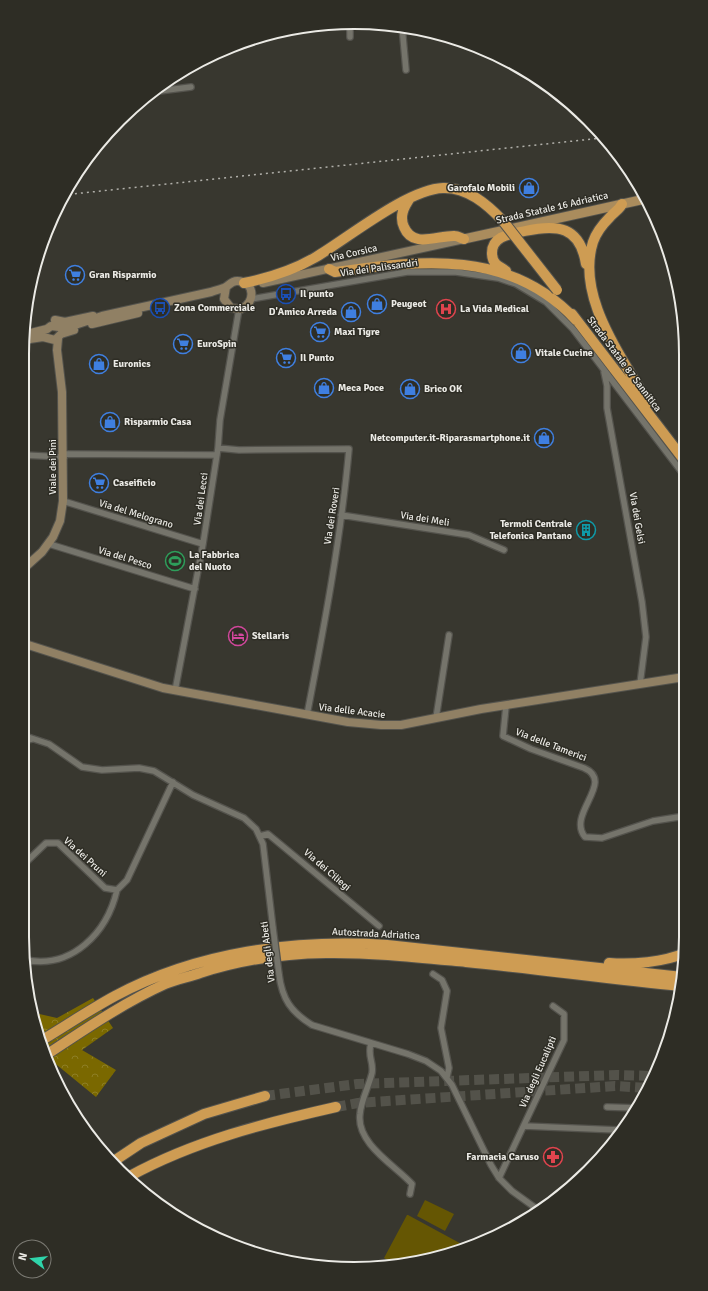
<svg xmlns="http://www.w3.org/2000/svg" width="708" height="1291" viewBox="0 0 708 1291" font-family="Signika,sans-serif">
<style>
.forest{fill:url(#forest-crowns)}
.pitch{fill:#655603}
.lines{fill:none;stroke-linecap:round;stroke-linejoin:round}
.highway-tunnel{stroke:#53524a;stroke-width:10;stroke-dasharray:10 5;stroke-linecap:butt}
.street-casing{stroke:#54534d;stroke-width:8}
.secondary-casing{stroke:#54534d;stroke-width:10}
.primary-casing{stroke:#54534d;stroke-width:11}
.highway-casing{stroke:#54534d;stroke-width:12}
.street{stroke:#75746b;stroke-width:5.5}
.secondary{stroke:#908064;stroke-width:8}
.primary{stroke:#aa8c5d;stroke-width:9}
.highway{stroke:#ce9c53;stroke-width:10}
.rail{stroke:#b1b0aa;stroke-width:1.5;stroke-dasharray:2 4;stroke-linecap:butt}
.street-bridge-casing{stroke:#54534d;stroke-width:8;stroke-linecap:butt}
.highway-bridge-casing{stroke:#54534d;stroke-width:12;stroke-linecap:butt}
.street-bridge{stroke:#75746b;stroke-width:5.5}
.highway-bridge{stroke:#ce9c53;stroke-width:10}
.labels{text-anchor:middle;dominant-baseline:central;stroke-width:3;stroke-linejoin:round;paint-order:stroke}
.poi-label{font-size:10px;font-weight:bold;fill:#ebeae5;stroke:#2e2d25;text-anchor:start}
.street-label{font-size:10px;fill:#ebeae5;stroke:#2e2d25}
.rim{fill:none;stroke:#ebeae5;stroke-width:2}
</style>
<defs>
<pattern id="forest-crowns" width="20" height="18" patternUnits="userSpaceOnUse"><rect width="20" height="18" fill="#7a6800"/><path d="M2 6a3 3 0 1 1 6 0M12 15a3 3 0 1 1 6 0" fill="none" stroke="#8d7e25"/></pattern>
</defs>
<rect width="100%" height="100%" fill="#38372f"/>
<path class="forest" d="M93,998L113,1028L82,1050L116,1070L96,1097L52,1061L50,1062L40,1044L35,1013L57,1018Z"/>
<path class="pitch" d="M425,1200L454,1214L445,1231L417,1216Z
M407,1215H408L467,1247L395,1264L384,1258Z"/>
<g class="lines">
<path class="highway-tunnel" d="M265,1096L357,1084L617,1075L653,1076
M336,1107L358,1103L615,1086L648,1088"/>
<defs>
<path id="street" d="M350,23V37
M402,26L406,70
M151,92L191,87
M251,299L407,272H456L498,278L516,284L546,302L573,329L684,475
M604,372L607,386V408L642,602L646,637L640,684
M218,448L239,450L349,449C341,538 324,627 307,715
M64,454L217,455
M23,455L64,457
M63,501L203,544
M341,515L469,535L504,550
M49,544L195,589
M175,691L203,544L218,448L220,420L239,309
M506,706L503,736L531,749L584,768C616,782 566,814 585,837L602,838L653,821L685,816
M436,718L449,635
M22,735L49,744L82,767L102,770L139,768L154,771L193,795L244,818L256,829L263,844L273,928
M22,741L32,739
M260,836L268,834L379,926
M22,866L46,843H58L105,888L117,890L127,880L173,782
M26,960C72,969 107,933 117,890
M279,974C282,999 291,1012 312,1025L408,1054L426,1061L441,1071L452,1085L491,1165L499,1178L512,1191L537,1209
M433,974L442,980L447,991L441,1028L449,1068L447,1077
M371,1043C367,1057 374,1061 372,1073C369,1086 361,1100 360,1114C356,1144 396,1166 412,1184L410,1194
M607,1107L638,1108
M524,1126L619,1130
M499,1178L564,1040V1014L553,1006"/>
<path id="secondary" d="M263,283L464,239
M55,320L65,322L93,316
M92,324L138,313
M23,335L47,329L51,326L59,327L72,326L102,316L211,292C216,290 222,289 226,287C230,284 232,281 237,281C255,281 256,303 241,309L231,308L224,299L226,287
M23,340L43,337L55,340L61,334L74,330
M22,570L42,552L53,537L60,521L63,501L62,392L57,350L58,339
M22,643L163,688L348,722L381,725H401L481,709L684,677"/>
<path id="primary" d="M464,239L645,199"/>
<path id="highway" d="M410,198C404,207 399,216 404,227C413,249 438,235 455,236C457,236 461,238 464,239
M622,204C619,210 614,212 610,217C603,224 596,233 593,242C579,286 607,335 629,371C635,382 642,391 647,403
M329,269L335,272C422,260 510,249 576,320
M506,271C503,268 499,267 496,264C493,261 492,257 492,253C492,235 512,234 525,231C557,224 580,226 586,264
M244,283C269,278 294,270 316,257C348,238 408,189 443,188C467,187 487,204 503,221
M572,314L684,460
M609,963C632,965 664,962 685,953
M39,1042C64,1027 89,1010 115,996C197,952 295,939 387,945L682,977
M46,1055C84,1030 123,1003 165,984C176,979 189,977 200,973C292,943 373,953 466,962C538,969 609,979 681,986
M114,1161L141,1143L204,1114L265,1096
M130,1176C194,1141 265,1123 336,1107"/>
</defs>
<use href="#street" class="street-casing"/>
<use href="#secondary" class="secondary-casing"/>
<use href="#primary" class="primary-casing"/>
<use href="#highway" class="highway-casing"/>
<use href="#street" class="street"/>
<use href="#secondary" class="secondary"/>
<use href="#primary" class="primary"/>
<use href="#highway" class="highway"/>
<path class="rail" d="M63,195L602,138"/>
<defs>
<path id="street-bridge" d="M273,928L279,974"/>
<path id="highway-bridge" d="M503,221L557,290"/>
</defs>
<use href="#street-bridge" class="street-bridge-casing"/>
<use href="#highway-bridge" class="highway-bridge-casing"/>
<use href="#street-bridge" class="street-bridge"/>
<use href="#highway-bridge" class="highway-bridge"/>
</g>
<defs>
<symbol id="shop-ring" viewBox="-11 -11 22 22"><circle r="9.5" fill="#2e2d25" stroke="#3f7fe0" stroke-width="1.5"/><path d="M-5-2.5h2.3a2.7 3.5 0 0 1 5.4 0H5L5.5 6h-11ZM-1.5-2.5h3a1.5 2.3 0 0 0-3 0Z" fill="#3f7fe0"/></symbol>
<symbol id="supermarket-ring" viewBox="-11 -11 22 22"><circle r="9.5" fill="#2e2d25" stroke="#3f7fe0" stroke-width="1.5"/><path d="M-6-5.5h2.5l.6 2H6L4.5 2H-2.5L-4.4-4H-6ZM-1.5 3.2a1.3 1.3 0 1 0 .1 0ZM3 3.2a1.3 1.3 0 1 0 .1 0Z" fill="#3f7fe0"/></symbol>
<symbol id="bus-ring" viewBox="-11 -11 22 22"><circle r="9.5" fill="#2e2d25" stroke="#1a4fb4" stroke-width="1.5"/><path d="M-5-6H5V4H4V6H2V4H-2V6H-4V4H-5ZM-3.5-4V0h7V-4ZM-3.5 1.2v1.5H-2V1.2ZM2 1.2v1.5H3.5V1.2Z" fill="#1a4fb4"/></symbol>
<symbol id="hospital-ring" viewBox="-11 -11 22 22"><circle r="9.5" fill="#2e2d25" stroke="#e0444e" stroke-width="1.5"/><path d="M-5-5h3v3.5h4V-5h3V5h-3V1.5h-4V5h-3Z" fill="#e0444e"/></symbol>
<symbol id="building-ring" viewBox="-11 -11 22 22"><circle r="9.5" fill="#2e2d25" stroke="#0f9aa8" stroke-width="1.5"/><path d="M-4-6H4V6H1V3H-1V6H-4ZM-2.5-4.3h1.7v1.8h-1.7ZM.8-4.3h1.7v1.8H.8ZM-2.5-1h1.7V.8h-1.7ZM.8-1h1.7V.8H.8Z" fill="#0f9aa8"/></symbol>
<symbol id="stadium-ring" viewBox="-11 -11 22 22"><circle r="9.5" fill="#2e2d25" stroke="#2e9e5b" stroke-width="1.5"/><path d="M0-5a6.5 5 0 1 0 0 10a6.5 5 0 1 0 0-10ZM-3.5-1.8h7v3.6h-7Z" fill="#2e9e5b"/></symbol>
<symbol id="hotel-ring" viewBox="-11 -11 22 22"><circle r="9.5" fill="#2e2d25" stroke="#d1479c" stroke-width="1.5"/><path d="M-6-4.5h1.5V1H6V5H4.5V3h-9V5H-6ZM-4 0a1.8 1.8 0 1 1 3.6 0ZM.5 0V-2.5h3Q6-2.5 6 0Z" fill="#d1479c"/></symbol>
<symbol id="pharmacy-ring" viewBox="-11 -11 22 22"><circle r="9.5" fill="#2e2d25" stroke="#e0444e" stroke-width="1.5"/><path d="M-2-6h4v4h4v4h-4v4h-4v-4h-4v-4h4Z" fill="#e0444e"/></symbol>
</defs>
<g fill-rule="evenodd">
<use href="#shop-ring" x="518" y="177" width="22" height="22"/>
<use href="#supermarket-ring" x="64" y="264" width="22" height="22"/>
<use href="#bus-ring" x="275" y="283" width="22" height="22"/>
<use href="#shop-ring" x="366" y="293" width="22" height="22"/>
<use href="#bus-ring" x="149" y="297" width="22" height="22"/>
<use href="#hospital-ring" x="435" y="298" width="22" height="22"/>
<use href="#shop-ring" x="340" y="301" width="22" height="22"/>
<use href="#supermarket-ring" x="309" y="321" width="22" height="22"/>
<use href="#supermarket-ring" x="172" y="333" width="22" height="22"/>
<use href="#shop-ring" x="510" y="342" width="22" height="22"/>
<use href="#supermarket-ring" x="275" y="347" width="22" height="22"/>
<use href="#shop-ring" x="88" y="353" width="22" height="22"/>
<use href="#shop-ring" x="313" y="377" width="22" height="22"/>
<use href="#shop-ring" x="399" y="378" width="22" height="22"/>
<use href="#shop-ring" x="99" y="411" width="22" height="22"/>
<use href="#shop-ring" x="533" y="427" width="22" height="22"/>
<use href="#supermarket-ring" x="88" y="472" width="22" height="22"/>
<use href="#building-ring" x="575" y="519" width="22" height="22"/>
<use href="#stadium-ring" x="164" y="550" width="22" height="22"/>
<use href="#hotel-ring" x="227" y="625" width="22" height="22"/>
<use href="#pharmacy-ring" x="542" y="1146" width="22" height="22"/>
</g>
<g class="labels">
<g class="poi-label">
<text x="515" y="188" text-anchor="end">Garofalo Mobili</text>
<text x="89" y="275">Gran Risparmio</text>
<text x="300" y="294">Il punto</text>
<text x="391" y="304">Peugeot</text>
<text x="174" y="308">Zona Commerciale</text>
<text x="460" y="309">La Vida Medical</text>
<text x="337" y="312" text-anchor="end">D'Amico Arreda</text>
<text x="334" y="332">Maxi Tigre</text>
<text x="197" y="344">EuroSpin</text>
<text x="535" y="353">Vitale Cucine</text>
<text x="300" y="358">Il Punto</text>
<text x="113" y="364">Euronics</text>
<text x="338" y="388">Meca Poce</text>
<text x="424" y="389">Brico OK</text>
<text x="124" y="422">Risparmio Casa</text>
<text x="530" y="438" text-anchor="end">Netcomputer.it-Riparasmartphone.it</text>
<text x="113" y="483">Caseificio</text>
<text x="572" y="524" text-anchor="end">Termoli Centrale<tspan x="572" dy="12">Telefonica Pantano</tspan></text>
<text x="189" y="555">La Fabbrica<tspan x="189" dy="12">del Nuoto</tspan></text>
<text x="252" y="636">Stellaris</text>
<text x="539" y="1157" text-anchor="end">Farmacia Caruso</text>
</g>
<g class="street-label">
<text transform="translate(552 208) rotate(-13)">Strada Statale 16 Adriatica</text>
<text transform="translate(354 253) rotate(-13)">Via Corsica</text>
<text transform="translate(379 268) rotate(-8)">Via dei Palissandri</text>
<text transform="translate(624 364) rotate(53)">Strada Statale 87 Sannitica</text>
<text transform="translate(53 467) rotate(-90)">Viale dei Pini</text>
<text transform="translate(201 499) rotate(-82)">Via dei Lecci</text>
<text transform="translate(136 514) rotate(17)">Via del Melograno</text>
<text transform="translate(332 516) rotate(-81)">Via dei Roveri</text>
<text transform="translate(637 518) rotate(80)">Via dei Gelsi</text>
<text transform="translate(425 519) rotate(9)">Via dei Meli</text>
<text transform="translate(125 558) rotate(17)">Via del Pesco</text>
<text transform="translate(352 711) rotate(7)">Via delle Acacie</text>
<text transform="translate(551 745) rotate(21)">Via delle Tamerici</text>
<text transform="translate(85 857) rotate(42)">Via dei Pruni</text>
<text transform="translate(327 870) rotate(41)">Via dei Ciliegi</text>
<text transform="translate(376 934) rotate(3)">Autostrada Adriatica</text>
<text transform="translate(268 952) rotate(-97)">Via degli Abeti</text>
<text transform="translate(538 1072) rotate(-66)">Via degli Eucalipti</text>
</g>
</g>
<path d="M0 0H708V1291H0ZM354 29H354A325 325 0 0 1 679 354V937A325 325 0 0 1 354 1262H354A325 325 0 0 1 29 937V354A325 325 0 0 1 354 29Z" fill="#2e2d25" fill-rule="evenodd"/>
<path class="rim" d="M354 29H354A325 325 0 0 1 679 354V937A325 325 0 0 1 354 1262H354A325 325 0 0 1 29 937V354A325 325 0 0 1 354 29Z"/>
<g transform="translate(32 1259) rotate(285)"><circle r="19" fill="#2e2d25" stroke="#7a7972"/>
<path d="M0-3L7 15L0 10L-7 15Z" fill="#2fd4aa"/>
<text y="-6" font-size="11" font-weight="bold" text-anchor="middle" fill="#ebeae5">N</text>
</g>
</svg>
